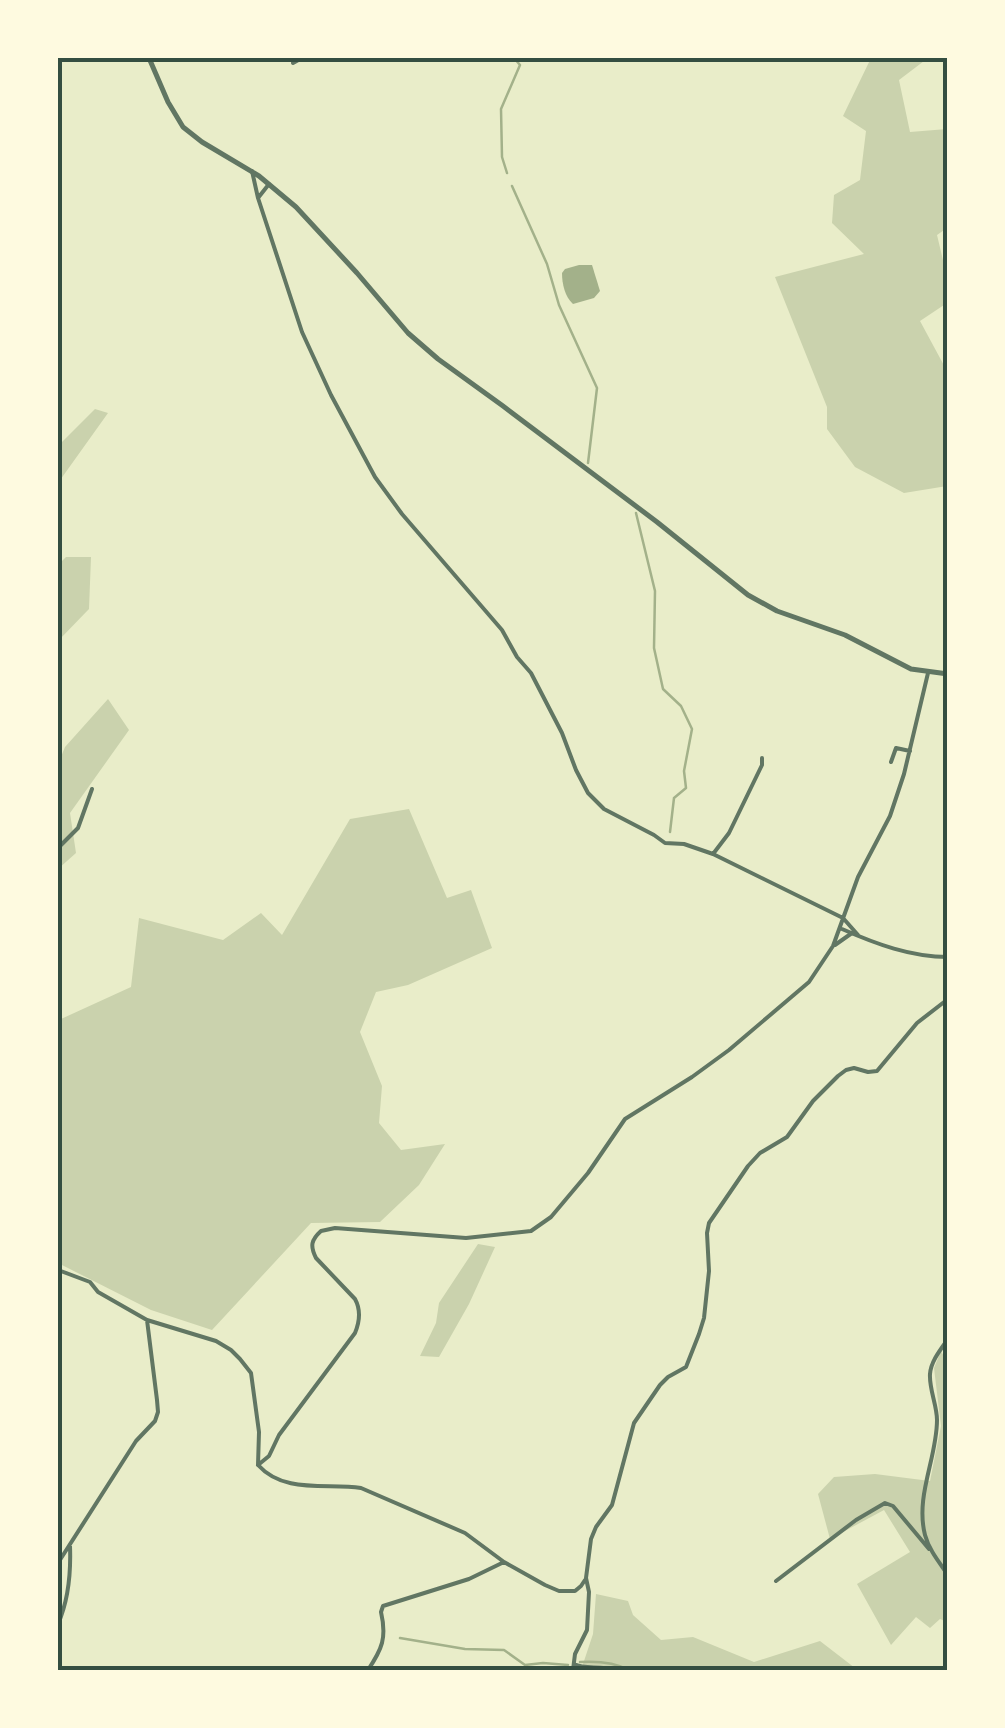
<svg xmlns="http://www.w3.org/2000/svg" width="1005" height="1728" viewBox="0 0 1005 1728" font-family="Helvetica,sans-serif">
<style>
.green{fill:#cad2ad}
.water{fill:#a3b18a}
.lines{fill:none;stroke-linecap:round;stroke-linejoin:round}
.stream{stroke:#a3b18a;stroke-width:2.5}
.minor{stroke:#617663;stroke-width:4}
.tertiary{stroke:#617663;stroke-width:5}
.neatline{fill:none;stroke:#344e41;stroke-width:4}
</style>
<rect width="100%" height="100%" fill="#e9edc9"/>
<path class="green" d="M871,58H928L899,80L910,132L947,129V228L937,235L947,277V303L920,321L947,371V486L904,493L855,467L827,429V407L775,277L864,254L832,223L834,195L860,180L866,131L843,116Z
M95,409L108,413L58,483V442H62Z
M66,557H91L89,609L58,641V565Z
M108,699L129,730L70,813L76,853L58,869V764L65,747Z
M409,809L447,898L471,890L492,948L408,985L376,992L360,1032L382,1086L379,1123L401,1150L445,1144L419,1185L380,1222L311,1223L212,1330L151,1310L58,1263V1023L61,1019L131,987L139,918L223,940L261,913L282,935L350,819Z
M478,1244L495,1247L469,1304L439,1357L420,1356L436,1323L439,1303Z
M941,1351L948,1364L947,1622L940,1619L930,1628L916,1617L891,1645L857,1584L910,1552L884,1510L830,1539L818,1494L834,1477L875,1474L930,1481L941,1426L934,1368Z
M596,1594L628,1601L633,1615L661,1640L693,1637L754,1662L820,1641L855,1668L854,1670H581L593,1634Z"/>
<path class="water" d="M579,265H592L600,291L594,298L573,304C565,297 562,284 562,273L565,269Z"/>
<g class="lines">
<path class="stream" d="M507,173L502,157L501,109L520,65L514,58
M512,186L547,264L559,305L597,388L588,463
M636,513L655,591L654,648L663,689L681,706L692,729L684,771L686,788L674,798L670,832
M400,1638L465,1649L504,1650L525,1665L543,1663L568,1665
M580,1662C597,1661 614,1662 629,1670"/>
<path class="minor" d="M293,63L302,58
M252,171L258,198L302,332L331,395L375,477L402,514L502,630L517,657L531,673L562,733L576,770L588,793L604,809L654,835L665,843L684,844L713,854L843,918L858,935
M258,198L269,184
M891,762L896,748L910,751
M58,848L78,828L92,789
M713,854L729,833L762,765V758
M842,929C876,944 911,957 948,957
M835,945L852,933
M58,1270L90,1282L98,1292L147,1320L216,1341L231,1350L240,1359L251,1373L259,1432L258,1465
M948,1339C941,1349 931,1361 930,1374C929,1389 937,1405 937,1420C937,1458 915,1496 925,1535C929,1550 939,1562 948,1575
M258,1465L269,1456L279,1435L355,1333C360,1321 361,1310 355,1299L316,1258C310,1246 311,1240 321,1231L335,1228L466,1238L531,1231L551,1217L588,1173L625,1119L692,1077L729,1050L809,982L833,946L858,877L890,816L904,774L928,673
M258,1465C284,1494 326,1483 361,1488L465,1533L504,1562L545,1585L559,1591H575L581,1586L585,1580
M58,1563L136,1441L155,1421L158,1412L157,1400L147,1320
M776,1581L856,1520L885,1503L893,1506L929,1549
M58,1624C69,1599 71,1573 70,1546
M574,1664C585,1670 600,1665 614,1670
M368,1670C382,1649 387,1638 381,1612L383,1606L469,1579L504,1562
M573,1670L575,1654L587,1630L589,1592L586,1578L591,1539L596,1527L612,1505L634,1423L660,1385L668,1377L686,1367L699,1334L704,1318L709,1271L707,1233L709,1223L748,1166L760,1153L787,1137L813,1101L838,1076L846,1070L854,1068L868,1072L877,1071L917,1023L948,999"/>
<path class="tertiary" d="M149,58L168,102L183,127L202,142L259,176L296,207L357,273L408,333L438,359L503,406L657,522L748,595L777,611L845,635L911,669L948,674"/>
</g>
<rect width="1005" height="1728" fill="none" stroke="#fefae0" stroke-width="120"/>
<rect x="60" y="60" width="885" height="1608" class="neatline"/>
</svg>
